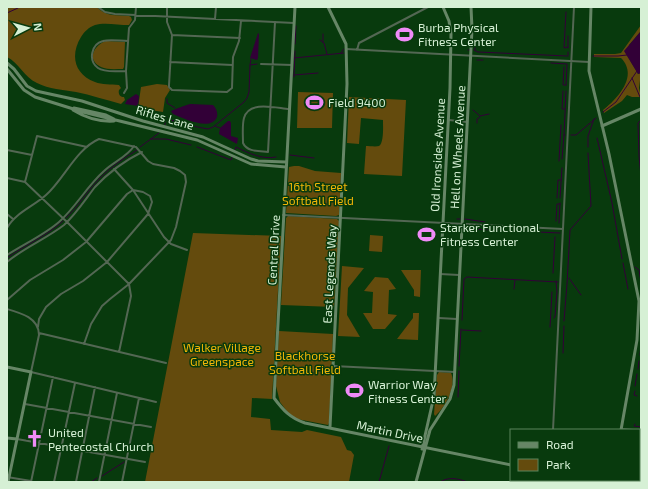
<svg xmlns="http://www.w3.org/2000/svg" width="648" height="489" viewBox="0 0 648 489" font-family="'Exo 2',sans-serif">
<style>
.green{fill:#644b0d}
.water{fill:#320037}
.lines{fill:none;stroke-linecap:round;stroke-linejoin:round}
.stream{stroke:#320037;stroke-width:1}
.street{stroke:#536753;stroke-width:2}
.secondary{stroke:#668666;stroke-width:3}
.labels{text-anchor:middle;dominant-baseline:central;stroke-width:3;stroke-linejoin:round;paint-order:stroke}
.poi-label{font-size:12px;fill:#d6f0d5;stroke:#083a0d;text-anchor:start}
.street-label{font-size:12px;fill:#d6f0d5;stroke:#083a0d}
.park-label{font-size:12px;fill:#f1b508;stroke:#083a0d}
</style>
<rect width="100%" height="100%" fill="#083a0d"/>
<path class="green" d="M7,7H97C106,17 117,15 129,16L131,17L132,20L129,25C118,25 104,22 95,25C89,27 84,32 81,37C70,55 74,74 95,82C102,85 111,84 119,85L121,88L119,90C118,94 120,97 124,97L125,100L121,104C106,100 91,95 76,92C63,90 49,89 37,83C24,77 19,63 7,57Z
M641,25V31L629,45L627,55L637,72L638,74L641,73L639,88L641,97H632L627,95L622,101L604,113L603,110C617,99 639,76 621,58L594,57V54H615L621,53Z
M106,41L125,42L124,67L123,69C116,69 107,70 101,67C86,60 94,45 106,41Z
M157,84L167,85L170,90L165,98L163,112L138,108L141,87Z
M298,92L333,93L332,128H297Z
M349,97L406,100L402,176L364,174L366,146C369,146 376,147 379,146C384,143 383,126 383,120L361,118L359,144L347,143Z
M294,166H299L315,171L341,173L339,215L336,216L286,213L289,167Z
M288,216L337,219L339,221L334,307L281,305L286,218Z
M193,233L281,236L272,399L252,398L251,417L270,419L271,430L302,432L307,430L341,437L347,450L351,451L354,455L349,482H145Z
M370,235L383,236L382,252L369,251Z
M342,266L364,268L348,288L347,315L360,337L338,336Z
M401,270H421L420,297L414,296V290Z
M375,277L388,278L396,289L389,290L388,314L397,315L385,329H373L363,313H372L373,292L364,291Z
M413,313H419L418,340L397,339L413,318Z
M279,331L333,334L329,423L328,425L297,419L289,414L280,402L276,386Z
M439,372L451,373C457,386 445,408 435,416L434,414L437,375Z"/>
<path class="water" d="M641,31V73L638,74L624,51Z
M258,33L259,34L258,58L257,60L250,58Z
M136,94L139,96L138,106L125,104L127,100Z
M191,104L213,105C216,108 218,112 217,117C211,132 183,118 173,114L171,111C173,110 188,104 191,104Z
M228,121H230L231,123V136L238,138L237,144L219,134L220,128Z"/>
<g class="lines">
<path class="stream" d="M566,12L564,48L568,47
M7,13L18,8
M568,36V48
M320,40L324,43L327,54
M323,42V34
M295,44L296,26
M468,50H469
M474,50L478,52L567,56
M475,50V45
M341,53L344,49
M568,56V52
M593,56H618L627,55
M294,58L344,53
M477,60H483
M551,63L567,64L566,85
M250,65L251,59
M564,67L563,85H566
M294,75L318,73
M294,77L295,51
M632,78L640,97
M563,91L562,109H565
M167,99V103L175,108
M473,110L480,116L489,114
M139,111L140,113L143,114L167,117
M603,112L616,102L637,71
M165,117V125
M171,120L174,121L175,119
M641,120L638,123L639,156L641,176
M171,123L174,121L176,122
M477,123V119L480,117
M182,124L208,129L213,127L244,102L247,98L249,92L250,65L257,64
M215,126L220,128
M189,131L190,126
M565,135H564L566,91
M571,135H576L596,118
M597,138L612,203L622,259
M151,139H166L191,145
M140,147L159,133
M197,147L231,160L232,157
M588,147V136L594,119
M235,150L236,147C248,153 263,160 276,157
M290,155L314,158
M562,159L564,135
M559,161L561,125
M557,198L558,180H561
M560,198L562,168
M66,218C79,206 87,191 100,178C111,167 124,158 137,150
M457,219H460
M465,219L485,222
M556,221L557,204H560
M559,223L560,203
M471,229L560,233
M7,258C25,245 47,236 63,221
M623,263L628,289
M635,267L639,270L641,282
M553,273L555,237
M569,278L581,295
M514,289L515,280
M554,318L555,316L557,292L556,281
M462,320L464,279L467,277L558,282
M564,321L567,284L570,230L591,206L588,153
M550,327L552,292
M462,330L481,331
M563,353L564,326
M640,355L641,345
M459,366L461,329
M638,369L639,361
M635,386L637,374
M635,391L634,395L637,396
M458,397L459,371
M635,424L634,426L641,427
M102,476L124,462
M91,482L97,478
M379,482L389,446
M440,482C449,476 459,479 468,482"/>
<path class="street" d="M98,7L105,12L115,14L294,23
M167,7V22L172,35L169,85V87L172,90L227,92L232,88L233,57L239,41L241,21
M215,19L216,7
M275,22C273,65 270,109 268,152C259,151 247,152 243,143C243,135 242,125 244,118C249,100 276,108 289,109
M172,35L240,38
M346,49L589,62
M357,50L359,43L428,7
M170,62L232,65
M261,64L292,65
M126,71C118,71 105,73 98,68C88,61 91,44 103,41C110,39 120,41 128,41
M124,93L127,88L126,71L129,28L135,20L136,7
M449,120L467,122
M7,150L32,155
M114,169L133,190L164,237L171,244L187,250
M7,178L25,182
M25,182L67,222L129,284L131,296L119,352
M25,182L37,136L87,147
M7,214L13,219
M283,215L563,229
M7,228C15,213 34,206 46,195C64,179 76,149 99,139L136,147L148,161L153,164L174,168L180,171L185,175L186,182L176,227L171,240L129,284L110,299L102,306L91,324L84,344
M7,255C24,244 44,235 59,222C76,207 87,186 104,171C113,162 127,157 134,146
M7,262C25,247 46,239 64,225C76,214 85,200 95,187C109,172 124,161 142,152
M440,274L459,275
M7,300L30,280L63,260L86,242L127,194L133,190L143,192L150,196L152,202L148,214L107,262L83,281L61,294L46,307L39,319L38,327
M7,309C21,313 39,318 39,335L31,372L156,402
M439,318L457,319
M39,333L166,363
M333,366L455,372
M25,404L151,427
M621,429L633,430
M553,430L574,7
M639,431H641
M17,439L145,462
M7,477L37,482
M31,482L53,377
M54,482L75,383
M76,482L95,387
M99,482L117,393
M122,482L139,398"/>
<path class="secondary" d="M295,7L274,398C283,410 290,418 305,423L511,465
M328,7L346,44L347,84L330,427
M591,7L589,71L609,154L639,301L637,340L621,430
M7,63L14,69L27,86L36,91L82,101L143,121L203,137L251,159L258,161L286,162
M7,69L24,90L35,97L83,112L197,140L251,164L286,167
M74,108L106,115L114,119
M73,110C86,118 99,122 114,121
M602,126L641,109
M7,367L31,372L8,482
M7,438L17,439
M422,449L434,396L450,88L451,34L449,21L443,7
M580,480L588,482
M624,480L625,482
M416,482L430,430L450,399L454,385L472,29L471,7
M610,482V480"/>
</g>
<defs>
<symbol id="stadium-bare" viewBox="-9 -9 18 18"><path d="M0-5a6.5 5 0 1 0 0 10a6.5 5 0 1 0 0-10ZM-3.5-1.8h7v3.6h-7Z" fill="#ef8bf7" stroke="#083a0d" stroke-width="2.5" paint-order="stroke"/></symbol>
<symbol id="church-bare" viewBox="-9 -9 18 18"><path d="M-1.2-6h2.4v3.5h3.3v2.4h-3.3V6h-2.4V-.1h-3.3v-2.4h3.3Z" fill="#ef8bf7" stroke="#083a0d" stroke-width="2.5" paint-order="stroke"/></symbol>
</defs>
<g fill-rule="evenodd">
<use href="#stadium-bare" x="392" y="22" width="25" height="25"/>
<use href="#stadium-bare" x="302" y="90" width="25" height="25"/>
<use href="#stadium-bare" x="414" y="222" width="25" height="25"/>
<use href="#stadium-bare" x="342" y="378" width="25" height="25"/>
<use href="#church-bare" x="22" y="426" width="25" height="25"/>
</g>
<g class="labels">
<g class="poi-label">
<text x="418" y="27">Burba Physical<tspan x="418" dy="14">Fitness Center</tspan></text>
<text x="328" y="102">Field 9400</text>
<text x="440" y="227">Starker Functional<tspan x="440" dy="14">Fitness Center</tspan></text>
<text x="368" y="384">Warrior Way<tspan x="368" dy="14">Fitness Center</tspan></text>
<text x="48" y="432">United<tspan x="48" dy="14">Pentecostal Church</tspan></text>
</g>
<g class="street-label">
<text transform="translate(165 117) rotate(16)">Rifles Lane</text>
<text transform="translate(457 147) rotate(-87)">Hell on Wheels Avenue</text>
<text transform="translate(437 155) rotate(-87)">Old Ironsides Avenue</text>
<text transform="translate(273 250) rotate(-87)">Central Drive</text>
<text transform="translate(329 274) rotate(-87)">East Legends Way</text>
<text transform="translate(390 431) rotate(12)">Martin Drive</text>
</g>
<g class="park-label">
<text x="318" y="186">16th Street<tspan x="318" dy="14">Softball Field</tspan></text>
<text x="222" y="347">Walker Village<tspan x="222" dy="14">Greenspace</tspan></text>
<text x="305" y="355">Blackhorse<tspan x="305" dy="14">Softball Field</tspan></text>
</g>
</g>
<rect width="648" height="489" fill="none" stroke="#d6f0d5" stroke-width="16"/>
<rect x="510" y="429" width="130" height="52" fill="#083a0d" stroke="#5a835d"/>
<rect x="518" y="442" width="20" height="6" fill="#668666" stroke="#5a835d"/>
<text x="546" y="449" font-size="12" fill="#d6f0d5">Road</text>
<rect x="518" y="459" width="20" height="12" fill="#644b0d" stroke="#5a835d"/>
<text x="546" y="469" font-size="12" fill="#d6f0d5">Park</text>
<g transform="translate(28 28) rotate(84)" stroke="#083a0d" stroke-width="3" paint-order="stroke">
<path d="M0-3L7 15L0 10L-7 15Z" fill="#d6f0d5"/>
<text y="-6" font-size="11" font-weight="bold" text-anchor="middle" fill="#d6f0d5">N</text>
</g>
</svg>
